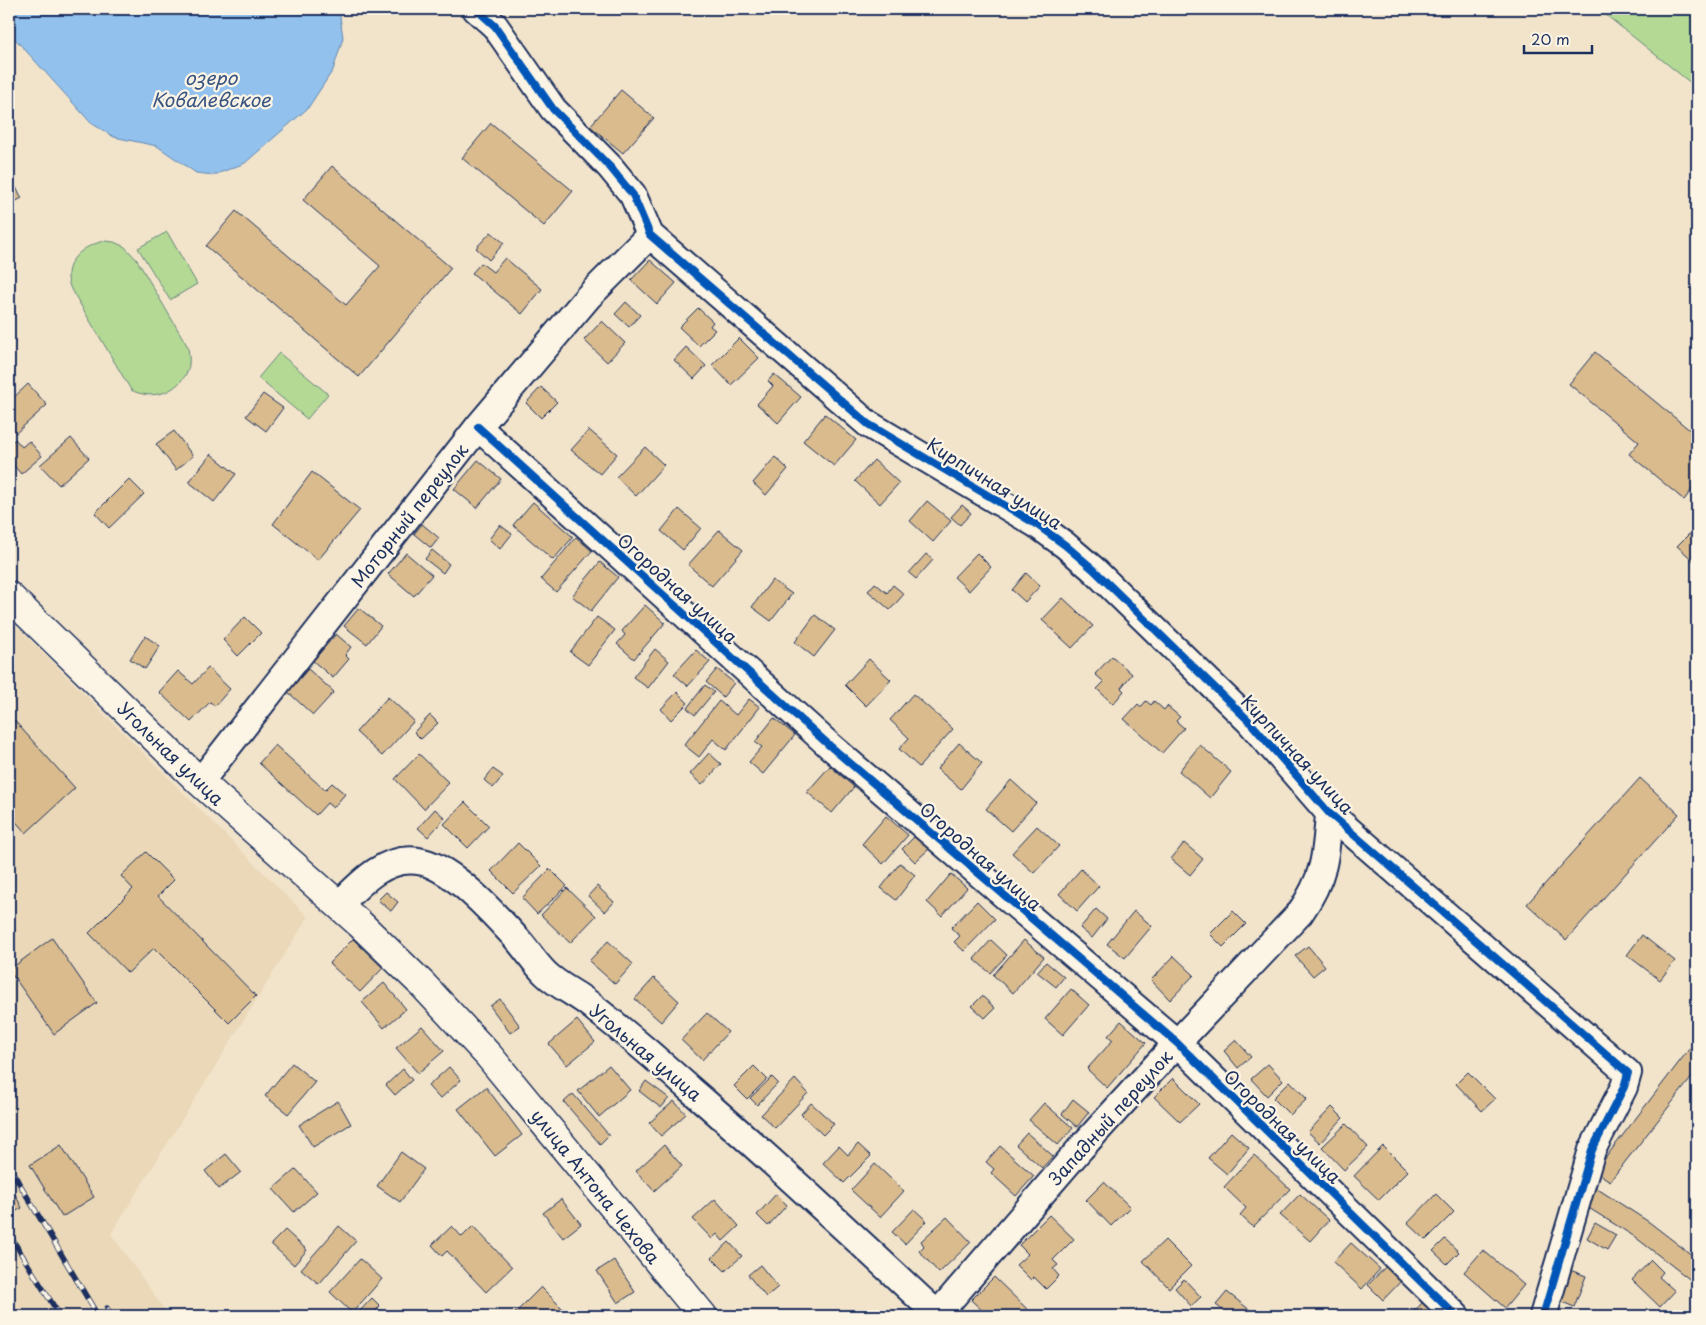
<svg xmlns="http://www.w3.org/2000/svg" width="1706" height="1325" viewBox="0 0 1706 1325" font-family="'Playpen Sans',sans-serif">
<style>
.built{fill:#ead8b8}
.green{fill:#b3d995;stroke:#67847a}
.water{fill:#91c1ec;stroke:#6287b3}
.building{fill:#d9bb8d;stroke:#1b2f5e}
.lines{fill:none;stroke-linecap:round;stroke-linejoin:round}
.minor-casing{stroke:#1b2f5e;stroke-width:30}
.tertiary-casing{stroke:#1b2f5e;stroke-width:31}
.minor{stroke:#fcf5e5;stroke-width:26}
.tertiary{stroke:#fcf5e5;stroke-width:28}
.rail-casing{stroke:#1b2f5e;stroke-width:5.5}
.rail{stroke:#fcf5e5;stroke-width:4;stroke-dasharray:11;stroke-linecap:butt}
.cycleway-casing{stroke:#fcf5e5;stroke-width:11}
.cycleway{stroke:#0057b8;stroke-width:8}
.labels{text-anchor:middle;dominant-baseline:central;stroke-width:4.5;stroke-linejoin:round;paint-order:stroke}
.street-label{font-size:18px;fill:#1b2f5e;stroke:#fcf5e5}
.water-label{font-size:19px;font-style:italic;fill:#385482;stroke:#fcf5e5}
</style>
<rect width="100%" height="100%" fill="#f2e4cb"/>
<filter id="ink" filterUnits="userSpaceOnUse"><feTurbulence type="fractalNoise" baseFrequency=".02" numOctaves="2"/><feDisplacementMap in="SourceGraphic" scale="10" xChannelSelector="R" yChannelSelector="G"/><feConvolveMatrix kernelMatrix="1 2 1 2 8 2 1 2 1" color-interpolation-filters="sRGB"/></filter>
<g filter="url(#ink)">
<path class="built" d="M9,619L308,917L111,1234L169,1316H9Z"/>
<path class="green" d="M1612,9H1697V88L1606,15Z
M167,232L197,284L170,300L138,248Z
M105,241L114,242L125,247L137,260L188,347C189,355 191,366 186,374C175,394 150,400 131,390L70,287C61,262 83,245 105,241Z
M279,353L328,394L307,419L258,378Z"/>
<path class="water" d="M9,9H339L343,38L333,70L308,108L245,163L214,175L196,173L157,146L114,137L91,123L9,32Z"/>
<path class="building" d="M621,90L654,118L623,153L590,126Z
M491,123L573,191L544,226L462,158Z
M332,166L451,268L359,377L206,246L236,211L346,305L380,266L303,200Z
M9,175L22,198L9,205Z
M491,232L504,243L489,260L476,248Z
M505,258L542,289L522,314L472,273L481,263L493,272Z
M650,260L676,283L657,304L631,280Z
M626,302L640,315L629,327L615,314Z
M698,308L713,322L710,326L715,330L699,346L679,327Z
M602,321L625,343L607,362L584,340Z
M739,338L759,358L731,385L712,365Z
M686,347L706,366L694,379L674,360Z
M1595,352L1697,436V489L1694,487L1684,500L1629,454L1639,442L1569,384Z
M774,374L801,397L778,423L757,404L773,386L768,381Z
M28,384L47,405L16,433L9,425V402Z
M541,387L557,402L541,418L526,403Z
M263,394L283,408L266,431L246,416Z
M825,414L856,440L834,466L803,441Z
M589,430L617,454L600,474L571,450Z
M174,431L193,456L176,470L156,444Z
M71,438L89,458L59,485L40,465Z
M15,439L22,447L29,441L42,456L21,474L9,460V445Z
M645,447L664,465L636,496L616,477Z
M211,454L236,474L214,502L189,482Z
M775,457L788,469L766,495L753,483Z
M478,460L501,479L477,508L454,489Z
M874,460L899,483L880,504L855,481Z
M312,472L360,510L318,560L273,524Z
M129,479L144,494L109,528L95,513Z
M927,501L951,521L933,542L910,521Z
M533,502L573,537L553,560L513,525Z
M962,505L971,513L960,525L951,517Z
M679,509L701,528L683,550L661,531Z
M422,524L439,538L431,548L414,534Z
M500,525L512,534L500,549L489,539Z
M719,530L743,550L712,586L688,565Z
M1689,534L1697,542V560L1695,562L1677,546Z
M576,537L592,551L556,592L541,579Z
M432,550L449,564L443,573L425,559Z
M406,553L432,575L414,596L388,574Z
M977,553L991,567L969,591L954,577Z
M926,554L933,560L916,579L909,573Z
M600,562L618,577L591,611L572,596Z
M1026,573L1040,586L1025,602L1012,590Z
M772,580L792,594L771,621L752,607Z
M875,583L887,593L893,585L904,594L890,610L868,591Z
M1063,598L1093,626L1072,648L1042,620Z
M645,605L665,623L634,659L617,644L625,635L622,631Z
M359,608L381,626L367,644L344,626Z
M815,615L835,630L814,657L795,642Z
M245,617L261,633L238,656L223,640Z
M597,617L615,630L588,665L570,652Z
M336,634L351,647L345,655L349,659L333,678L313,661Z
M145,636L160,646L145,669L130,659Z
M655,649L669,661L648,688L633,677Z
M696,650L710,662L688,686L674,674Z
M1112,656L1132,674L1121,688L1124,691L1113,704L1097,689L1104,682L1095,674Z
M869,659L891,680L866,706L845,685Z
M208,668L230,689L215,706L210,702L191,722L159,692L178,671L193,684Z
M308,669L334,692L313,715L288,692Z
M717,669L734,683L723,697L706,682Z
M705,685L714,692L695,715L687,708Z
M677,692L688,703L671,720L661,709Z
M913,694L953,729L919,767L899,749L909,738L890,720Z
M388,697L414,721L382,756L356,732Z
M749,699L760,707L726,750L713,739L699,757L684,745L719,701L736,715Z
M1146,701L1151,705L1154,701L1164,710L1167,706L1180,717L1176,721L1184,728L1162,753L1124,719L1138,704L1141,707Z
M430,715L438,723L421,739L414,732Z
M12,718L75,788L26,833L9,814V721Z
M774,718L795,735L763,774L749,762L762,747L755,742Z
M959,743L982,763L961,789L937,769Z
M275,745L325,790L332,783L345,794L333,808L327,803L316,815L259,763Z
M1200,745L1231,772L1210,798L1179,771Z
M709,753L721,764L702,785L690,774Z
M419,754L449,783L424,809L395,779Z
M830,766L854,787L832,813L807,792Z
M493,769L503,776L493,788L484,780Z
M1640,778L1679,814L1566,940L1527,904Z
M1011,780L1036,803L1011,831L986,809Z
M465,802L489,826L468,848L444,824Z
M435,809L445,818L428,837L418,828Z
M886,816L908,835L883,864L862,844Z
M1037,826L1059,846L1034,873L1012,853Z
M916,835L930,848L915,862L902,849Z
M518,843L541,866L513,893L491,871Z
M1184,843L1203,859L1190,875L1171,859Z
M146,852L174,880L158,896L256,996L229,1023L154,948L128,973L89,933L133,889L121,876Z
M900,863L915,875L896,900L881,888Z
M550,869L567,886L537,914L522,898Z
M1081,869L1099,886L1077,911L1059,894Z
M951,874L967,888L942,916L927,902Z
M597,886L614,902L605,912L588,896Z
M567,888L596,916L570,943L541,915Z
M386,892L398,902L391,911L378,900Z
M977,901L995,919L964,951L954,942L960,936L951,928Z
M1096,909L1107,919L1092,938L1080,928Z
M1134,911L1152,926L1125,958L1107,944Z
M1233,911L1246,924L1223,947L1210,934Z
M1642,935L1675,961L1660,980L1627,955Z
M52,938L97,1003L54,1034L9,970Z
M353,939L383,968L360,992L329,963Z
M991,940L1007,955L990,973L974,959Z
M1024,940L1044,957L1013,993L993,975Z
M608,941L633,964L615,984L589,961Z
M1308,946L1325,966L1313,976L1295,956Z
M1174,956L1194,975L1170,1000L1151,980Z
M1046,962L1064,977L1056,987L1037,972Z
M654,978L679,1001L661,1022L635,999Z
M384,983L406,1009L384,1028L362,1002Z
M1071,989L1089,1005L1063,1035L1045,1019Z
M982,996L995,1008L985,1018L972,1006Z
M500,999L520,1026L510,1033L490,1006Z
M707,1013L728,1032L702,1060L681,1040Z
M577,1020L595,1042L567,1065L549,1044Z
M1121,1021L1146,1043L1107,1088L1087,1069L1113,1040L1108,1036Z
M422,1026L444,1051L418,1073L396,1048Z
M1697,1039V1071L1610,1181L1596,1172L1609,1153Z
M1236,1040L1251,1057L1238,1068L1224,1051Z
M292,1063L315,1082L288,1114L265,1096Z
M1268,1064L1283,1080L1267,1096L1251,1079Z
M609,1065L630,1090L599,1117L578,1091Z
M754,1066L767,1079L747,1099L734,1086Z
M449,1067L461,1080L440,1099L428,1086Z
M403,1069L412,1080L395,1095L386,1085Z
M1468,1072L1495,1099L1482,1111L1456,1084Z
M772,1077L778,1083L757,1105L750,1098Z
M1173,1078L1199,1104L1180,1122L1154,1097Z
M795,1079L808,1093L775,1128L761,1115Z
M646,1081L669,1098L661,1108L639,1091Z
M1290,1081L1307,1099L1290,1115L1273,1098Z
M486,1087L522,1135L495,1156L458,1109Z
M573,1094L609,1135L600,1144L564,1102Z
M1073,1099L1089,1112L1077,1127L1062,1114Z
M338,1101L351,1124L313,1147L299,1125Z
M674,1101L686,1114L661,1136L649,1123Z
M811,1103L834,1124L823,1135L801,1114Z
M1044,1103L1073,1128L1058,1145L1029,1120Z
M1332,1107L1343,1118L1320,1143L1308,1132Z
M1346,1124L1368,1147L1344,1170L1322,1147Z
M1231,1132L1249,1148L1227,1174L1208,1158Z
M1027,1133L1053,1156L1042,1168L1016,1145Z
M858,1144L871,1156L844,1183L823,1163L839,1146L848,1155Z
M61,1145L94,1197L62,1217L30,1165Z
M664,1145L682,1166L654,1191L636,1171Z
M1000,1146L1034,1176L1016,1196L991,1173L994,1169L986,1162Z
M1383,1146L1408,1171L1379,1200L1354,1176Z
M401,1152L424,1169L400,1202L377,1186Z
M226,1154L241,1172L219,1189L205,1171Z
M1254,1155L1290,1189L1253,1227L1240,1215L1246,1208L1224,1187Z
M875,1164L904,1191L880,1217L851,1190Z
M296,1169L317,1192L294,1212L273,1189Z
M9,1182L22,1208L9,1215Z
M1104,1182L1130,1207L1111,1226L1086,1200Z
M1596,1188L1649,1222L1697,1259V1285L1635,1237L1584,1205Z
M776,1194L787,1205L768,1226L757,1215Z
M1300,1194L1329,1220L1310,1241L1280,1215Z
M1436,1194L1454,1212L1426,1240L1408,1223Z
M561,1199L581,1224L563,1238L543,1213Z
M715,1199L739,1226L723,1241L717,1234L712,1239L693,1219Z
M914,1209L927,1221L905,1244L892,1232Z
M1049,1215L1074,1239L1053,1260L1058,1265L1053,1269L1059,1276L1046,1289L1034,1277L1031,1280L1016,1265L1028,1254L1019,1245Z
M947,1217L971,1242L939,1273L919,1251L924,1246L921,1241Z
M1595,1223L1616,1235L1607,1250L1587,1238Z
M339,1226L356,1241L319,1284L301,1269Z
M452,1226L462,1237L473,1226L512,1267L486,1292L447,1251L442,1256L432,1245Z
M285,1230L307,1250L294,1265L271,1244Z
M1445,1239L1459,1252L1447,1264L1433,1251Z
M1165,1240L1191,1266L1169,1288L1143,1261Z
M729,1242L742,1256L725,1271L712,1258Z
M1351,1243L1380,1269L1362,1289L1333,1262Z
M1483,1250L1524,1285L1505,1308L1464,1272Z
M360,1259L382,1279L352,1313L330,1292Z
M614,1260L635,1292L618,1303L597,1271Z
M1651,1260L1663,1272L1659,1277L1675,1291L1660,1307L1632,1280Z
M1390,1262L1405,1277L1383,1300L1368,1285Z
M760,1265L778,1287L766,1297L748,1275Z
M1570,1270L1586,1276L1574,1307L1558,1300Z
M994,1277L1027,1309L1020,1316H988L971,1300Z
M1184,1279L1201,1297L1191,1306L1175,1288Z
M541,1287L570,1316H512Z
M1227,1292L1251,1311L1246,1316H1230L1216,1305Z
M372,1298L380,1306L370,1316H357L356,1315Z
M1422,1303L1437,1316H1410Z"/>
<g class="lines">
<defs>
<path id="minor" d="M476,9L495,26L553,109L610,167L633,195L650,235L868,424L1036,524L1065,545L1093,569L1249,721L1329,813L1628,1073L1624,1087L1592,1150L1543,1316
M478,427L830,746L1177,1043L1456,1316
M200,782L478,427L588,297L650,235
M339,905C360,883 388,853 423,862C455,870 495,915 517,939C527,950 534,962 545,973C559,987 578,994 593,1007C626,1033 659,1061 690,1089C775,1162 857,1240 939,1316
M936,1316L1080,1149L1177,1043L1300,913C1325,877 1326,856 1329,813"/>
<path id="tertiary" d="M9,596L200,782L360,924L423,985L489,1056L703,1316"/>
</defs>
<use href="#minor" class="minor-casing"/>
<use href="#tertiary" class="tertiary-casing"/>
<use href="#minor" class="minor"/>
<use href="#tertiary" class="tertiary"/>
<defs>
<path id="rail" d="M9,1166L98,1316
M9,1234L60,1316
M107,1308L111,1316"/>
</defs>
<use href="#rail" class="rail-casing"/>
<use href="#rail" class="rail"/>
<defs>
<path id="cycleway" d="M476,9L495,26L553,109L610,167L633,195L650,235L868,424L1036,524L1065,545L1093,569L1249,721L1329,813L1628,1073L1624,1087L1592,1150L1543,1316
M478,427L830,746L1177,1043L1456,1316"/>
</defs>
<use href="#cycleway" class="cycleway-casing"/>
<use href="#cycleway" class="cycleway"/>
</g>
</g>
<g class="labels">
<g class="street-label">
<text transform="translate(995 483) rotate(32)">Кирпичная улица</text>
<text transform="translate(409 515) rotate(-52)">Моторный переулок</text>
<text transform="translate(678 588) rotate(42)">Огородная улица</text>
<text transform="translate(171 753) rotate(44)">Угольная улица</text>
<text transform="translate(1298 754) rotate(47)">Кирпичная улица</text>
<text transform="translate(981 856) rotate(41)">Огородная улица</text>
<text transform="translate(646 1052) rotate(40)">Угольная улица</text>
<text transform="translate(1110 1117) rotate(-48)">Западный переулок</text>
<text transform="translate(1283 1126) rotate(44)">Огородная улица</text>
<text transform="translate(596 1186) rotate(51)">улица Антона Чехова</text>
</g>
<g class="water-label">
<text x="211" y="77">озеро<tspan x="211" dy="22">Ковалевское</tspan></text>
</g>
</g>
<rect width="1706" height="1325" fill="none" stroke="#fcf5e5" stroke-width="30"/>
<rect x="15" y="15" width="1676" height="1295" fill="none" stroke="#1b2f5e" stroke-width="2" filter="url(#ink)"/>
<path d="M1524 45v8h68v-8" fill="none" stroke="#1b2f5e" stroke-width="2.5"/>
<text x="1531" y="45" font-size="15" fill="#1b2f5e" stroke="#fcf5e5" stroke-width="4" paint-order="stroke">20 m</text>
</svg>
